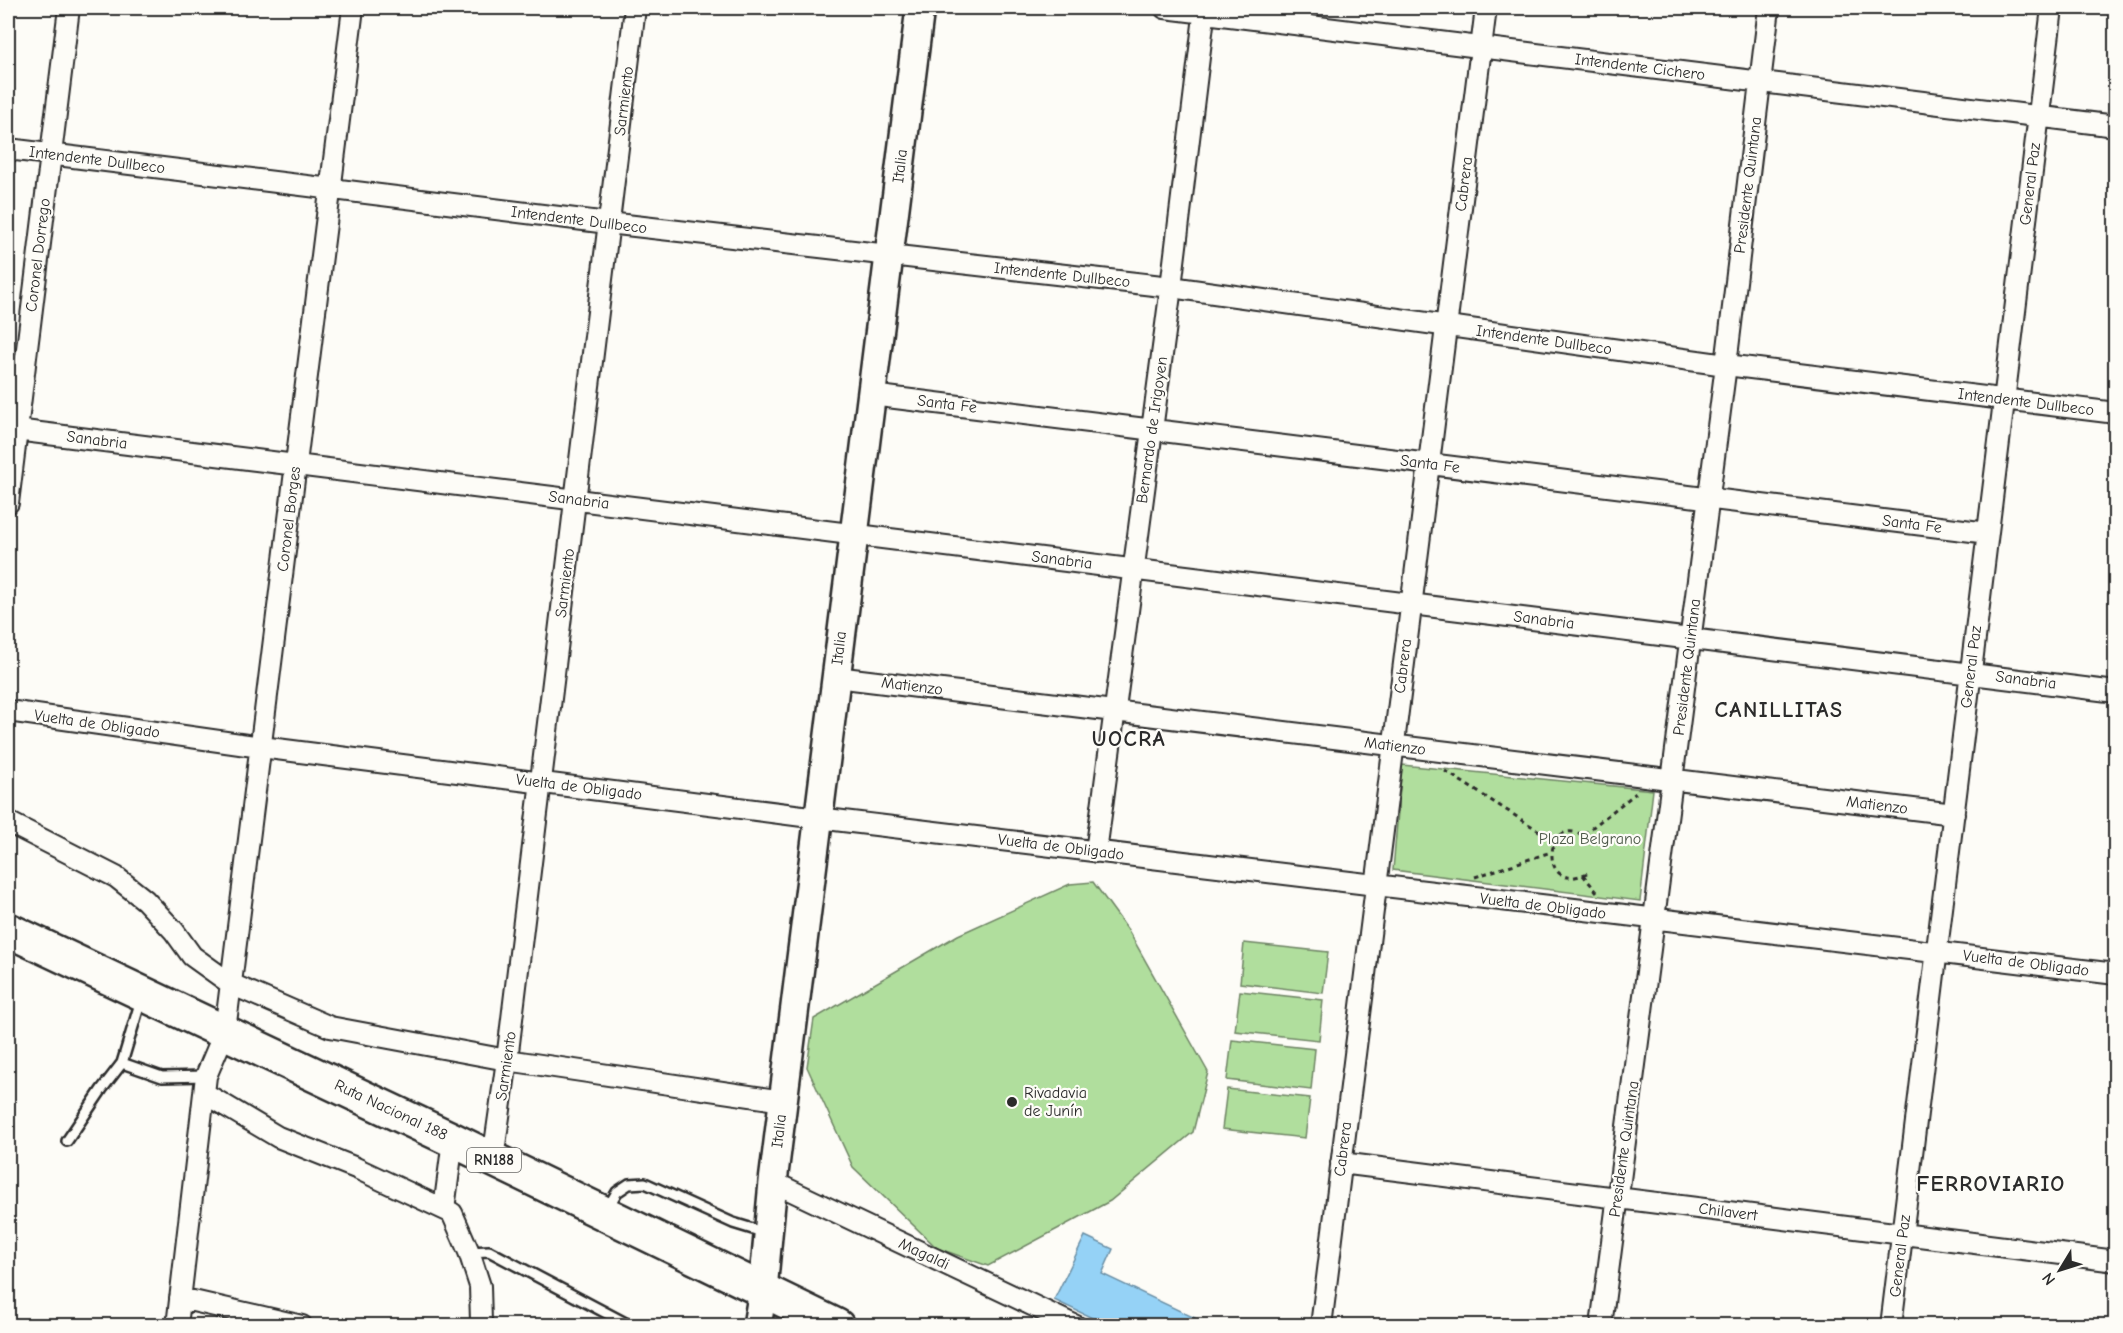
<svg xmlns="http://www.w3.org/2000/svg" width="2123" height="1333" viewBox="0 0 2123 1333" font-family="'Comic Neue',sans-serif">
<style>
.green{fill:#b0de9d;stroke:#6e8464;stroke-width:1.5}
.water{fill:#95d2f6;stroke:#6b8fa5;stroke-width:1.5}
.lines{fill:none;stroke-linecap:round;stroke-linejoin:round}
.lane-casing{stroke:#2b2b2b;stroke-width:14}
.street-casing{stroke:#2b2b2b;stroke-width:24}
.secondary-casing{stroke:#2b2b2b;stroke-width:32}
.highway-casing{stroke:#2b2b2b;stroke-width:38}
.path{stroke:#2b2b2b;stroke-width:3;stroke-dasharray:4.5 4.5;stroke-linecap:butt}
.lane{stroke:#fdfcf7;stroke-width:9}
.street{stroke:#fdfcf7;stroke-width:20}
.secondary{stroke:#fdfcf7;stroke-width:27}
.highway{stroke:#fdfcf7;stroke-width:33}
.poi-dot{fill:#2b2b2b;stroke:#fdfcf7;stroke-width:2}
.labels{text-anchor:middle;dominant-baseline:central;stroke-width:4.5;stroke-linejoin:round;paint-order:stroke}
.shield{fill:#fdfcf7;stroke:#6a6a68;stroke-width:1.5}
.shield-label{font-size:15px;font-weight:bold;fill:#2b2b2b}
.street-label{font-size:16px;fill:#2b2b2b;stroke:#fdfcf7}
.park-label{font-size:16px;fill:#4c5848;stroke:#fdfcf7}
.poi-label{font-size:16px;fill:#2b2b2b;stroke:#fdfcf7;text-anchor:start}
.district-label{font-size:22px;font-weight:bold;letter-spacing:1.5px;fill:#2b2b2b;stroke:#fdfcf7}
</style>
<rect width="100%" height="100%" fill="#fdfcf7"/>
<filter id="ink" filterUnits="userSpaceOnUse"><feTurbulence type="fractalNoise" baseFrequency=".0167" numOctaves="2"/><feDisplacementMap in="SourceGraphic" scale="12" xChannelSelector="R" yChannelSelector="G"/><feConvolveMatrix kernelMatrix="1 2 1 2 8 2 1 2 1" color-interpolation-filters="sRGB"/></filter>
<g filter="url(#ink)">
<path class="green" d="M1402,765L1653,790L1640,901L1393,870Z
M1093,882L1128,930L1208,1072L1193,1132L1110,1201L988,1266L937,1248L853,1167L807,1067L814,1019L958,935L1070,884Z
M1244,943L1328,952L1323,993L1240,983Z
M1240,991L1323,1000L1319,1040L1235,1031Z
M1232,1040L1315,1049L1311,1090L1227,1080Z
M1227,1089L1310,1098L1305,1138L1222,1129Z"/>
<path class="water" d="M1085,1236L1113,1249L1102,1274L1195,1318L1191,1325H1107L1054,1300Z"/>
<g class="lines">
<defs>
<path id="lane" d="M122,1063L141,1000
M67,1141L102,1089L122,1063L162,1077L206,1076
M607,1209L617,1192L629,1184L645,1183L733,1223L766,1233
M469,1252L489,1251L631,1326"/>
<path id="street" d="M1165,8L2116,126
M8,149L608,223L1171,287L1726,365L2116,413
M871,395L1988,533
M8,429L2116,692
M8,503L69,8
M836,677L1954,814
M8,711L261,747L818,818L2116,974
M8,822L116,877L145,900L174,931L192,956L231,984L330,1027L507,1060L783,1101
M1096,852L1171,287L1205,8
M204,1093L278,1137L356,1168L452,1213L469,1252L480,1286L481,1322L478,1326
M493,1159L507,1060L635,8
M1341,1163L2116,1261
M773,1182L1076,1326
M444,1209L453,1140
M180,1298L302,1326
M177,1326L206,1076L225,1031L353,8
M1321,1326L1486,8
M1601,1326L1726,365L1769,8
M1891,1326L2052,8"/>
<path id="secondary" d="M757,1326L763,1290L773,1182L920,8"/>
<path id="highway" d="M8,930L453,1140L837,1326"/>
</defs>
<use href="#lane" class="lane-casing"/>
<use href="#street" class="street-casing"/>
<use href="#secondary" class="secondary-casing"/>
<use href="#highway" class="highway-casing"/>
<path class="path" d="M1445,771L1555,841
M1584,834L1636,793
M1587,873C1537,898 1543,806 1589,839
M1583,875L1597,892
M1475,877L1551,852"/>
<use href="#lane" class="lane"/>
<use href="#street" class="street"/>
<use href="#secondary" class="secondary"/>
<use href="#highway" class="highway"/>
</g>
</g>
<circle class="poi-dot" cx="1012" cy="1102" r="6"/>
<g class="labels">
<rect class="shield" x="467" y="1148" width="54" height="24" rx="4.5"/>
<g class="shield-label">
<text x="494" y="1160">RN188</text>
</g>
<g class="street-label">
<text transform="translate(1640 67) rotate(7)">Intendente Cichero</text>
<text transform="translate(624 101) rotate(-83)">Sarmiento</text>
<text transform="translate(97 160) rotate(7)">Intendente Dullbeco</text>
<text transform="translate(900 166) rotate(-83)">Italia</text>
<text transform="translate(1464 184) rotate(-83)">Cabrera</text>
<text transform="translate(2030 184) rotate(-83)">General Paz</text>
<text transform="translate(1748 185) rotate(-83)">Presidente Quintana</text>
<text transform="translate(579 220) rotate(7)">Intendente Dullbeco</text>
<text transform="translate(38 255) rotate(-83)">Coronel Dorrego</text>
<text transform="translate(1062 275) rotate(6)">Intendente Dullbeco</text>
<text transform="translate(1544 340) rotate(8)">Intendente Dullbeco</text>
<text transform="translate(2026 402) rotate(7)">Intendente Dullbeco</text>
<text transform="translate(947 404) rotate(7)">Santa Fe</text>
<text transform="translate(1152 430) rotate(-82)">Bernardo de Irigoyen</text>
<text transform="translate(97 440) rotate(7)">Sanabria</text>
<text transform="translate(1430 464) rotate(7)">Santa Fe</text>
<text transform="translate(579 500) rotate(7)">Sanabria</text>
<text transform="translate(289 519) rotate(-83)">Coronel Borges</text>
<text transform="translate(1912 524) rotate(7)">Santa Fe</text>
<text transform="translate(1062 560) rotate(7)">Sanabria</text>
<text transform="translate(565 583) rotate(-83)">Sarmiento</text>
<text transform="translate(1544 620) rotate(7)">Sanabria</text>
<text transform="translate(839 648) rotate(-83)">Italia</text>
<text transform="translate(1403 666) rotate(-83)">Cabrera</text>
<text transform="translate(1687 667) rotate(-83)">Presidente Quintana</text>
<text transform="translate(1971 667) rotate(-83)">General Paz</text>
<text transform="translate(2026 680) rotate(7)">Sanabria</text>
<text transform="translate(912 686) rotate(7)">Matienzo</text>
<text transform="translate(97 724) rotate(8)">Vuelta de Obligado</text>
<text transform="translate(1395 746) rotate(7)">Matienzo</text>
<text transform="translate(579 787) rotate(7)">Vuelta de Obligado</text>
<text transform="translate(1877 805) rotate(7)">Matienzo</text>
<text transform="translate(1061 847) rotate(7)">Vuelta de Obligado</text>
<text transform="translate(1543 906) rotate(7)">Vuelta de Obligado</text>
<text transform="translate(2026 963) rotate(7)">Vuelta de Obligado</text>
<text transform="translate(506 1066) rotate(-82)">Sarmiento</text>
<text transform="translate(391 1110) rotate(25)">Ruta Nacional 188</text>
<text transform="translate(779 1131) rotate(-83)">Italia</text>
<text transform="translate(1343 1149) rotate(-83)">Cabrera</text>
<text transform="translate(1624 1149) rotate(-82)">Presidente Quintana</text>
<text transform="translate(1728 1212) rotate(7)">Chilavert</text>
<text transform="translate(924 1254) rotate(25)">Magaldi</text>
<text transform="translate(1900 1256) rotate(-83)">General Paz</text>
</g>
<g class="park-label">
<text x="1590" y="839">Plaza Belgrano</text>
</g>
<g class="poi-label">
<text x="1024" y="1093">Rivadavia<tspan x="1024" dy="18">de Junín</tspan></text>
</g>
<g class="district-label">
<text x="1779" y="710">CANILLITAS</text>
<text x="1129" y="739">UOCRA</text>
<text x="1991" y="1184">FERROVIARIO</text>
</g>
</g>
<rect width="2123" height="1333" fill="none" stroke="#fdfcf7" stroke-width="30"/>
<rect x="15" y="15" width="2093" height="1303" fill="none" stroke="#2b2b2b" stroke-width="2" filter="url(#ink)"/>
<g transform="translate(2060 1270) rotate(232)" stroke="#fdfcf7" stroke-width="4.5" paint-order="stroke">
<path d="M0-4.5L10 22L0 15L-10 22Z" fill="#2b2b2b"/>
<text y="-9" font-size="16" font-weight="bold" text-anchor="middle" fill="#2b2b2b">N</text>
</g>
</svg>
